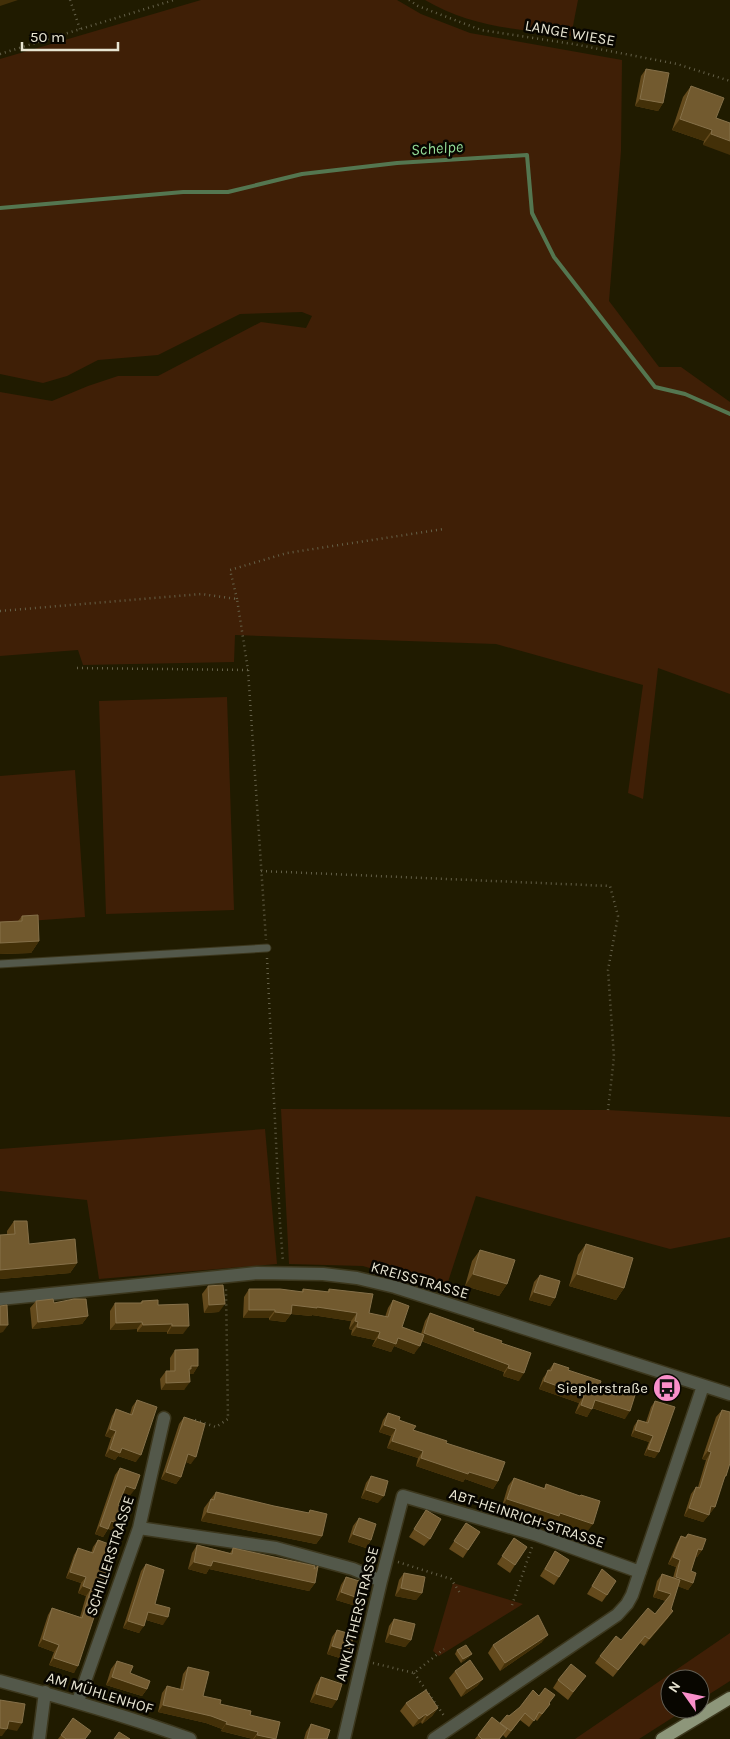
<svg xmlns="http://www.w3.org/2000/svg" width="730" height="1739" viewBox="0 0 730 1739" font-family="Karla,sans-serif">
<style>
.green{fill:#3f1f06}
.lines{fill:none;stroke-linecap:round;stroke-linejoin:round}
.stream{stroke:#547650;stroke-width:4}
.service-casing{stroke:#3c371d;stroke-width:9}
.minor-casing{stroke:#3c371d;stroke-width:15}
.primary-casing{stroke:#3c371d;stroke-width:15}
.path{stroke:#656149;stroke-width:2.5;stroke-dasharray:1 4;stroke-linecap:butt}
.service{stroke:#53584a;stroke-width:7}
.minor{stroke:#53584a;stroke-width:12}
.primary{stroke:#8d967a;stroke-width:12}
.wall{fill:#644a1c}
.shaded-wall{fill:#433008}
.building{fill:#725a2f;stroke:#857049}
.labels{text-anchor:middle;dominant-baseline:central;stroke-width:5;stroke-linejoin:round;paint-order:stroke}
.street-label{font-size:15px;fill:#e8e5d2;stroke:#080600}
.poi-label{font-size:15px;fill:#e8e5d2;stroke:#080600;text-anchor:end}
.water-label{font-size:16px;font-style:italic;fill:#94dc96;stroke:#080600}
</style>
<rect width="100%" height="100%" fill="#201b00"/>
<path class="green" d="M201,0H397L421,14L470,33L622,60L621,151L609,301L659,367H681L730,402V694L658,668L643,799L628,793L643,685L496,644L235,635L234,662L83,665L78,650L0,656V392L52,401L88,386L118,376H158L261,322L306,328L312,316L302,312L240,314L158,355L98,360L67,376L43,383L0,374V59Z
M425,0H578L571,36C521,30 470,27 425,0Z
M227,697L234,910L106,914L99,701Z
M75,770L85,917L0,923V776Z
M281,1109L608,1110L730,1117V1237L670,1249L476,1196L445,1291L363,1266L289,1264Z
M265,1129L277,1264L99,1279L87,1200L0,1191V1149Z
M453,1583L523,1604L439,1656L433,1651Z
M730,1633V1681L700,1700V1679H670V1709H686L639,1739H575Z"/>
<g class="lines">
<path class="stream" d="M0,208L183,192H228L302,174L397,163L527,155L532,213L554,257L655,387L685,394L730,414"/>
<defs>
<path id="service" d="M0,964L267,948"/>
<path id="minor" d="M0,1299L257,1273L323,1274L357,1278L395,1287L730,1394
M139,1528L276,1548L353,1569L381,1581
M0,1681C64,1698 127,1716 190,1739
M78,1701L139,1528L164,1418
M39,1739L45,1692
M344,1739L381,1581L403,1496L537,1535L640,1572
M434,1739L617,1615L627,1604L632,1595L703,1386"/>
<path id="primary" d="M662,1739L730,1698"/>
</defs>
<use href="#service" class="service-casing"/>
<use href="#minor" class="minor-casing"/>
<use href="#primary" class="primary-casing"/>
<path class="path" d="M70,0L80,29
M409,0L418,6L481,30L573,44L677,64L730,81
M0,54L174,0
M237,599L230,570L287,553L444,529
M0,611L201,594L237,599L248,670L266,940
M77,668L248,670
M261,871L610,886L618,916L608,970L614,1057L608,1110
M267,958L280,1223L283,1262
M195,1420L216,1427L228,1419L226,1289
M398,1562L451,1579L460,1593
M512,1605L532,1547
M373,1663L414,1673L444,1649
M414,1673L445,1717"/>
<use href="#service" class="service"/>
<use href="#minor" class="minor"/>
<use href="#primary" class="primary"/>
</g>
<path class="wall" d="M646,69L663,103L658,111L635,106L641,76Z
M691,86L716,118L730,123L703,145L704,141L672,130L683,97Z
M22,916L39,941L31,953L0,954V922L18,921Z
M14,1221L29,1244L77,1263L70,1273L0,1279V1235H7V1231Z
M586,1244L624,1288L616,1300L569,1286L578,1255Z
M480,1250L507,1284L499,1296L465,1286L472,1261Z
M540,1275L555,1298L550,1306L529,1300L534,1282Z
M208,1286L219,1312L204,1313L202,1294Z
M249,1289L301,1292L303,1289L327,1292L329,1289L369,1313L385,1317L388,1308L393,1300L402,1327L421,1334L425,1321L430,1313L501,1343L519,1381L503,1376L504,1372L421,1341L414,1354L394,1346L391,1352L372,1346L375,1340L351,1335L352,1330L349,1329L351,1321L312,1315L311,1316L291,1314L285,1322L269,1320V1318H243L244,1297Z
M36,1301L54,1303L88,1316L82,1324L32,1329L30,1308Z
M142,1301L158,1305L183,1334H167V1332H137V1329L110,1330V1311L115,1303H140Z
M175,1350L198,1366L193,1374H189L184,1390H161L160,1379L166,1371H170V1358Z
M554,1363L568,1370L598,1390L615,1395L620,1387L625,1419L592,1408L587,1417L575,1413L579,1403L539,1389L543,1378Z
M137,1400L136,1462L118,1456L115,1460L105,1456L111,1438L105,1436L112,1416L116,1409L130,1414L132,1407Z
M655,1401V1458L644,1455L649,1442L631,1436L634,1426L638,1420L646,1422L651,1407Z
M722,1410L723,1480L715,1507L703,1522L684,1516L691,1494L696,1487H698L706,1460L702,1459L716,1417Z
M388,1413L413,1430L446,1443L498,1481L493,1489L465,1479L463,1482L416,1466L418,1458L387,1448L391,1436L379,1432L383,1420Z
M184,1417L191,1464L186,1462L181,1477L176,1484L161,1479L179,1424Z
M120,1468L129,1497L123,1494L118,1505V1532L108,1529L103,1537L95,1534L115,1475Z
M371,1476L378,1503L361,1498L366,1483Z
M514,1478L544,1488L546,1484L587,1532L555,1521L553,1524L502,1506L508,1486Z
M216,1492L274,1506L308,1513L310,1510L322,1536L316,1544L201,1521L204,1508Z
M426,1510L430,1539L424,1546L409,1537Z
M359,1518L371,1540L366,1548L348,1542L353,1526Z
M466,1523L480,1532L463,1558L449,1549Z
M688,1534L702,1550L697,1557L696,1556L691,1571L693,1583L688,1590L678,1586L668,1618L644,1646L640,1643L613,1677L595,1663L600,1656L655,1614L666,1601L653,1597L657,1581L662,1574L673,1578L676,1567L668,1564L677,1543L681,1536L685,1537Z
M514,1538L515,1565L510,1573L497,1564Z
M98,1540L117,1547L74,1673L49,1665L54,1652L38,1646L48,1615L52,1608L80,1617L86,1596L78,1593L81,1583L66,1578L74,1555L78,1548L91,1553L93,1547Z
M197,1545L230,1553L233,1548L314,1569L315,1583L309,1591L209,1569L206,1574L188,1569L192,1553Z
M555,1551L559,1577L554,1585L540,1576Z
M146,1564L155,1604L163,1625L146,1620L139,1633L123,1628L141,1571Z
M602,1569L607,1595L602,1602L587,1594Z
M404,1573L422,1593L416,1600L395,1596L399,1580Z
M346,1577L361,1599L356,1606L336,1600L341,1585Z
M394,1619L411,1640L405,1647L385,1642L389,1626Z
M337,1630L343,1659L327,1654L332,1637Z
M542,1642L500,1671L488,1653L493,1645Z
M457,1650L469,1657L461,1663L455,1654Z
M117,1661L147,1689L142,1696L106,1685L111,1669Z
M188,1667L203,1696L220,1704L250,1715L276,1739H253L221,1731L222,1729L206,1723L158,1712L162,1693L167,1686L180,1689L183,1674Z
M455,1671L483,1679L477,1686L461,1697L449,1678Z
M321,1677L332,1708L310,1702L316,1685Z
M558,1680L580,1683L568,1700L553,1688Z
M406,1703L438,1708L432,1716L422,1724L421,1722L413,1727L400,1711Z
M549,1703L550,1704L537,1721L535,1719L529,1727L520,1720L506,1738L503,1735L500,1739H475L492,1717L500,1724L507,1715L509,1716Z
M311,1724L327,1739H304L306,1732Z
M61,1735L85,1739H58Z"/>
<path class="shaded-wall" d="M0,0H18L0,6Z
M640,99L663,103L658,111L635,106Z
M680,119L712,130L704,141L672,130Z
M711,134L730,141V155L703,145Z
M39,941L31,953L0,954V943Z
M77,1263L70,1273L0,1279V1270Z
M473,1274L507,1284L499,1296L465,1286Z
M577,1274L624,1288L616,1300L569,1286Z
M534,1292L555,1298L550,1306L529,1300Z
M225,1304L219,1312L204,1313L209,1305Z
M292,1305L317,1307L357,1313L351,1321L312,1315L311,1316L291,1314L285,1322L269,1320L275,1312Z
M249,1310H275L269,1318H243Z
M88,1316L82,1324L32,1329L38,1322Z
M355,1321L358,1322L352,1330L349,1329Z
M142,1322L137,1329L110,1330L116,1323Z
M172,1324L167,1332H137L143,1325Z
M0,1325H8L3,1332L0,1333Z
M172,1326H189L183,1334H167Z
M357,1327L380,1332L375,1340L351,1335Z
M424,1333L509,1365L504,1372L419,1340Z
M378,1338H398L420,1346L414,1354L394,1346L391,1352L372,1346Z
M191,1366H198L193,1374H187Z
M508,1368L524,1373L519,1381L503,1376Z
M544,1381L584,1396L579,1403L539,1389Z
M190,1382L184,1390H161L166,1383Z
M595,1400L630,1411L625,1419L590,1407Z
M581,1405L592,1409L587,1417L575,1413Z
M384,1425L396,1429L391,1436L379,1432Z
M110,1429L116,1431L111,1438L105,1436Z
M635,1430L653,1436L649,1442L631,1436Z
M392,1441L423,1451L418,1458L387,1448Z
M122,1448L141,1455L136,1462L118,1456L115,1460L105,1456L110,1449Z
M648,1449L659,1452L655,1458L644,1455Z
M708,1451L711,1452L706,1460L702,1459Z
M188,1454L196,1457L191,1464L183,1461Z
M421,1458L469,1472L498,1481L493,1489L465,1479L463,1482L416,1466Z
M166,1472L181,1477L176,1484L161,1479Z
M126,1486L135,1489L129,1497L121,1494Z
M366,1490L384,1496L378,1503L361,1498Z
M507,1499L560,1513L593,1524L587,1532L555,1521L553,1524L502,1506Z
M711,1506L715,1507L703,1522L684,1516L689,1508Z
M207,1512L322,1536L316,1544L201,1521Z
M111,1521L123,1525L118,1532L108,1529L103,1537L95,1534L100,1526Z
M353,1534L371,1540L366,1548L348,1542Z
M698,1549L702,1550L697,1557L694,1556Z
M673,1557L680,1560L676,1567L668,1564Z
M213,1561L315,1583L309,1591L209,1569L206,1574L188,1569L194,1562Z
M70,1572L86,1577L81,1583L66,1578Z
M676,1577L693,1583L688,1590L671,1584Z
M83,1586L91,1589L86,1596L78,1593Z
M401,1588L422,1593L416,1600L395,1596Z
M658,1590L671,1594L666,1601L653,1597Z
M341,1592L361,1599L356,1606L336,1600Z
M673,1611L668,1618L644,1646L649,1639Z
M148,1612L168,1617L163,1625L143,1619Z
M128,1621L144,1626L139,1633L123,1628Z
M390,1634L411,1640L405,1647L385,1642Z
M548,1635L542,1642L500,1671L505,1663Z
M43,1639L59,1645L54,1652L38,1646Z
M332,1646L349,1651L343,1659L327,1654Z
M472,1654L469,1657L461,1663L463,1659Z
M54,1658L78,1666L74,1673L49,1665Z
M112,1677L147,1689L142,1696L106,1685Z
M483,1679L477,1686L461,1697L467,1689Z
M316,1694L337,1700L332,1708L310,1702Z
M163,1705L211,1716L227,1722L222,1729L206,1723L158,1712Z
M438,1708L432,1716L422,1724L427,1716Z
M426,1714L421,1722L413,1727L419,1719Z
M9,1721L22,1723L17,1731L7,1729L2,1736H0V1728Z
M226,1724L258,1732L253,1739L221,1731Z
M257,1735L275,1739H254Z"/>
<path class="building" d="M646,69L669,73L663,103L640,99Z
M691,86L724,98L716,118L730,123V141L711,134L712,130L680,119Z
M38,915L39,941L0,943V922L22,921V916Z
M14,1221H27L29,1244L75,1239L77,1263L0,1270V1235L15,1234Z
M586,1244L633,1258L624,1288L577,1274Z
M480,1250L515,1260L507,1284L473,1274Z
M540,1275L560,1281L555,1298L534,1292Z
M223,1285L225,1304L209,1305L208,1286Z
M249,1289H280L303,1292V1289L329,1292V1289L373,1294L369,1313L388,1317L393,1300L409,1306L402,1327L424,1335L420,1346L398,1338L396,1344L378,1338L380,1332L357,1327L358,1322L355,1321L357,1313L317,1307V1308L292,1305L291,1314L275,1312V1310H249Z
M53,1299L54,1303L74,1299H86L88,1316L38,1322L36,1301Z
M158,1300V1305L188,1304L189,1326H172V1324L143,1325L142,1322L116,1323L115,1303H142V1301Z
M7,1305L8,1325H0V1306Z
M430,1313L474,1329L473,1331L502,1341L501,1343L531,1353L524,1373L508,1368L509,1365L424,1333Z
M198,1349V1366H191V1369H189L190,1382L166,1383V1371H175V1350Z
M554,1363L569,1368L568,1370L601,1381L598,1390L617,1396L620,1387L636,1392L630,1411L595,1400L592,1409L581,1405L584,1396L544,1381L548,1370L551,1371Z
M137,1400L157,1407L141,1455L122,1448L120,1453L110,1449L116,1431L110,1429L116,1409L132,1415Z
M655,1401L675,1407L659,1452L648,1449L653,1436L635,1430L638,1420L648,1423Z
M722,1410L730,1412V1463L726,1476H725L715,1507L711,1506L709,1515L689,1508L696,1487L700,1488L711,1452L708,1451Z
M388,1413L400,1417L399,1420L416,1426L413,1430L447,1441L446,1443L505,1462L498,1481L469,1472L468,1474L421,1458L423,1451L392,1441L396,1429L384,1425Z
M184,1417L205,1424L196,1457L188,1454L181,1477L166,1472Z
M120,1468L140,1475L135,1489L126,1486L118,1505L129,1509L123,1525L111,1521L108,1529L100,1526Z
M371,1476L388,1481L384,1496L366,1490Z
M514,1478L545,1489L546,1484L580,1496L581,1495L600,1501L593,1524L560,1513L559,1516L507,1499Z
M216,1492L274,1506L309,1513L310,1510L327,1514L322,1536L207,1512L211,1499L214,1500Z
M426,1510L441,1519L430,1539L414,1529Z
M359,1518L376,1524L371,1540L353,1534Z
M466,1523L480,1532L468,1550L454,1541Z
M688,1534L706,1539L702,1550L698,1549L691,1571L696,1573L693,1583L676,1577L680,1560L673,1557L681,1536L686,1538Z
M514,1538L527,1547L515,1565L502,1556Z
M98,1540L117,1547L78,1666L54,1658L59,1645L43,1639L52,1608L82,1618L91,1589L83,1586L86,1577L70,1572L78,1548L93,1553Z
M197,1545L232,1554L233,1548L315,1566L314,1569L318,1566L315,1583L213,1561L211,1566L194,1562Z
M555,1551L569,1560L559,1577L545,1569Z
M146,1564L164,1570L155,1604L170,1608L168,1617L148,1612L144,1626L128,1621Z
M602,1569L616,1581L607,1595L592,1586Z
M404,1573L425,1577L422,1593L401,1588Z
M662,1574L680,1580L671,1609L673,1611L649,1639L645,1636L618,1670L600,1656L616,1636L621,1640L648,1608L655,1614L671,1594L658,1590Z
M346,1577L366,1583L361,1599L341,1592Z
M538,1615L548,1635L505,1663L493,1645Z
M394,1619L415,1624L411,1640L390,1634Z
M337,1630L354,1635L349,1651L332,1646Z
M466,1645L472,1654L463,1659L457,1650Z
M470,1660L483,1679L467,1689L455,1671Z
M117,1661L133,1666L130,1673L150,1681L147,1689L112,1677Z
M571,1664L586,1676L573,1692L558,1680Z
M188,1667L209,1672L203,1696L221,1700L220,1704L251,1711L250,1715L280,1722L276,1739L257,1735L258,1732L226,1724L227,1722L211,1716L163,1705L167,1686L183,1690Z
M321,1677L342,1684L337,1700L316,1694Z
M545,1688L555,1695L549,1703L550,1704L542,1714L539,1712L534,1721L525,1713L511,1731L500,1723L507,1715L509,1716L520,1707L533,1690L539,1696Z
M426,1690L438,1708L427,1716L426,1714L419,1719L406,1703Z
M0,1700L25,1704L22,1723L9,1721L7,1729L0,1728Z
M492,1717L507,1729L499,1739H482L478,1735Z
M73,1718L91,1731L85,1739H66L61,1735Z
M311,1724L330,1730L327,1739H307Z
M119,1732L130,1739H114Z"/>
<defs>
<symbol id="bus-disc" viewBox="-11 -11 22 22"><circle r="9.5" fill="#f98fca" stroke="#080600"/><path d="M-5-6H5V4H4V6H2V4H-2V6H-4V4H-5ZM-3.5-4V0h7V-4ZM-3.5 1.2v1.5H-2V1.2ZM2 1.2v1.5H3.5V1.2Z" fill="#111"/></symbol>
</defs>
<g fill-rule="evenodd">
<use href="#bus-disc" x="651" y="1372" width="32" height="32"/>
</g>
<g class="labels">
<g class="street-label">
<text transform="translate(570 33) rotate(10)">LANGE WIESE</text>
<text transform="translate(420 1280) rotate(16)">KREISSTRASSE</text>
<text transform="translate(527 1518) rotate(18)">ABT-HEINRICH-STRASSE</text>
<text transform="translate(110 1556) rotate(-72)">SCHILLERSTRASSE</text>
<text transform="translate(357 1614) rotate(-76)">ANKLYTHERSTRASSE</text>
<text transform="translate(100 1693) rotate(17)">AM MÜHLENHOF</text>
</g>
<g class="poi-label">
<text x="648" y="1388">Sieplerstraße</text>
</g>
<g class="water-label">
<text transform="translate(437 148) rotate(-4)">Schelpe</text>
</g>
</g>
<g transform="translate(685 1694) rotate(303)"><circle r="24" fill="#080600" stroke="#625f54"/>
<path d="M0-4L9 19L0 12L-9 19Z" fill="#f98fca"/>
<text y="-8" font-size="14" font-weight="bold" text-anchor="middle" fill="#e8e5d2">N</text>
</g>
<path d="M22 42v8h96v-8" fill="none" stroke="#e8e5d2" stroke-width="2.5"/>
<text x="30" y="42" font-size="15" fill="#e8e5d2" stroke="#080600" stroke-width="4" paint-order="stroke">50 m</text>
</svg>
